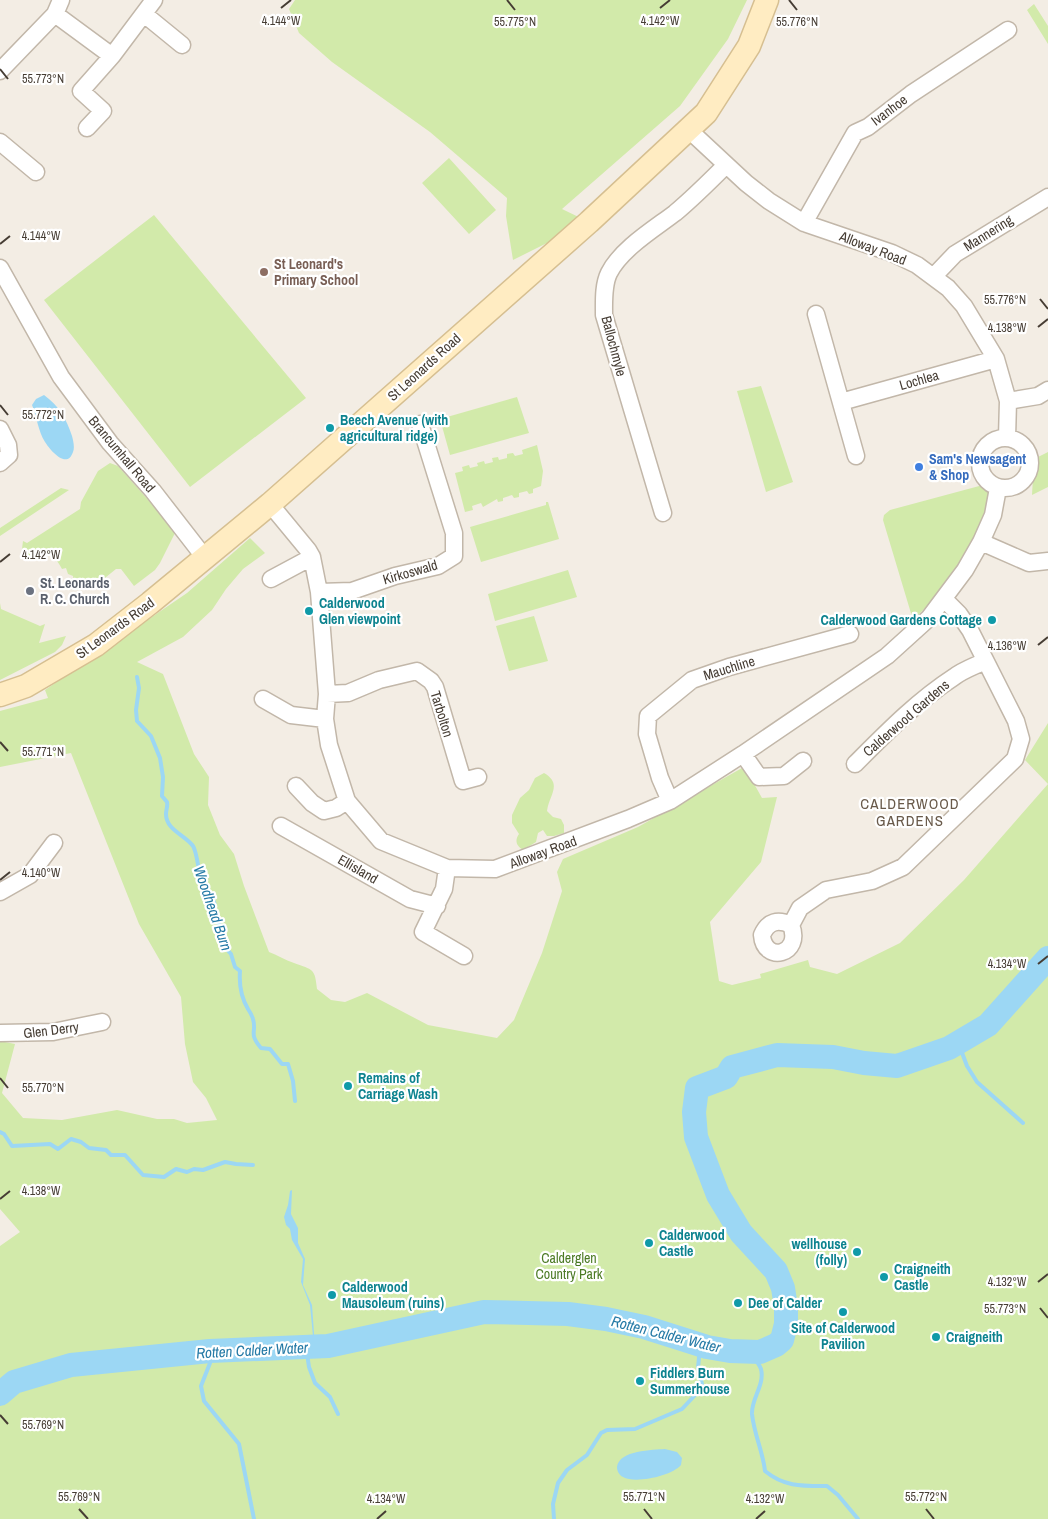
<svg xmlns="http://www.w3.org/2000/svg" width="1048" height="1519" viewBox="0 0 1048 1519" font-family="'Archivo Narrow',sans-serif">
<style>
.green{fill:#d2eaaa}
.water{fill:#9cd7f4}
.lines{fill:none;stroke-linecap:round;stroke-linejoin:round}
.stream{stroke:#9cd7f4;stroke-width:4}
.river{stroke:#9cd7f4;stroke-width:24}
.street-casing{stroke:#c2b7a9;stroke-width:19}
.secondary-casing{stroke:#d6bf91;stroke-width:25}
.street{stroke:#fff;stroke-width:16}
.secondary{stroke:#ffecc2;stroke-width:22}
.ticks{fill:none;stroke:#463d34;stroke-width:2}
.education-dot{fill:#8d6e63;stroke:#fff;stroke-width:2}
.culture-dot{fill:#0f9aa8;stroke:#fff;stroke-width:2}
.shop-dot{fill:#3f7fe0;stroke:#fff;stroke-width:2}
.worship-dot{fill:#6b7280;stroke:#fff;stroke-width:2}
.labels{text-anchor:middle;dominant-baseline:central;stroke-width:4.5;stroke-linejoin:round;paint-order:stroke}
.street-label{font-size:14px;fill:#463d34;stroke:#fff}
.education-label{font-size:14px;font-weight:bold;fill:#785e54;stroke:#fff;text-anchor:start}
.culture-label{font-size:14px;font-weight:bold;fill:#0d838f;stroke:#fff;text-anchor:start}
.shop-label{font-size:14px;font-weight:bold;fill:#366cbe;stroke:#fff;text-anchor:start}
.worship-label{font-size:14px;font-weight:bold;fill:#5b616d;stroke:#fff;text-anchor:start}
.park-label{font-size:14px;fill:#4b7a24;stroke:#fff}
.neighbourhood-label{font-size:15px;letter-spacing:1px;fill:#695a4a;stroke:#fff}
.water-label{font-size:15px;font-style:italic;fill:#257aa6;stroke:#fff}
.ticks-label{font-size:12px;text-anchor:middle;fill:#463d34;stroke:#fff;stroke-width:4.5;stroke-linejoin:round;paint-order:stroke}
</style>
<rect width="100%" height="100%" fill="#f3ede4"/>
<path class="green" d="M295,0H747L728,39L680,106L562,209L589,222L513,260L506,216L507,198L430,132L332,62L299,33L289,9Z
M1034,4L1048,26V44L1027,10Z
M449,158L496,210L469,234L422,183Z
M154,215L306,398L190,487L44,300Z
M761,386L793,482L766,492L737,391Z
M517,397L529,433L450,455L440,419Z
M537,445L543,471L541,486L533,489V493L529,494L527,491L519,493V497L514,498L512,495L503,498V501L498,502L497,499L483,507L481,503L472,506L473,510L465,512L455,473L463,471L462,467L469,465L470,468L478,466L477,463L484,461L485,464L493,462L492,458L498,457L499,460L507,458V454L513,453L515,456L523,454L522,450Z
M1048,452V487L1032,495L1034,459Z
M110,463L118,466L176,531L160,563L155,570L134,586L121,569H116L95,586L75,590L73,576L68,574L66,568L62,569C54,552 44,554 28,556L22,549L23,541L27,543L80,509L81,502L98,471Z
M983,485L990,493C981,544 949,586 913,620L883,520L884,515L890,510Z
M61,488L69,490L0,536V528Z
M546,502H548L559,539L481,562L470,527L546,505Z
M250,538L265,553L243,569L226,589L212,610L183,637L137,662L163,674L194,754L209,777L208,805L220,835L234,854L244,886L269,952C277,955 285,960 294,963C313,970 315,968 317,989L331,1000L345,1002L367,993L428,1025L497,1038L514,1020L542,953L562,891L557,872L563,859L638,827L742,768L748,773L762,798L777,797L761,862L710,922L719,981L732,985L761,978L760,974L808,960L810,967L837,974L900,943L964,880L1048,784L1025,760L1048,723V1519H0V1246L20,1232L0,1209V1041L15,1044L2,1093L23,1118L62,1120L117,1110L157,1119H174L187,1123L217,1120L206,1098L193,1082L185,1044L181,997L139,924L71,753L0,767V711L48,698L45,690L187,593Z
M568,570L577,597L495,621L488,594Z
M0,603L1,609L40,626L45,624L39,643L66,636L62,645L55,652L0,680Z
M534,616L548,661L509,671L496,626Z
M544,773C563,784 549,795 547,811L553,817L561,819L564,825V833L554,836H547L543,830L538,833L536,842L523,850C517,846 514,841 519,834L512,823V815L520,798L529,790L535,778Z"/>
<path class="water" d="M44,395C59,406 66,418 72,436C73,440 75,447 73,452C67,470 50,450 45,442C38,431 37,417 32,405L36,399Z
M292,1190L291,1214L298,1228V1243L305,1259L303,1285L312,1305L315,1347H314L310,1305L301,1282L303,1259L292,1240L290,1229L286,1225L284,1217L288,1205L290,1191Z
M665,1449L677,1452L682,1458L681,1465C672,1476 635,1484 623,1477C619,1475 617,1471 617,1467C619,1450 653,1450 665,1449Z"/>
<g class="lines">
<path class="stream" d="M137,677L139,688L136,710L137,721L151,736L160,758L163,777L162,796L167,802C168,806 166,810 166,814C166,830 185,835 193,846C196,851 199,870 200,877L205,881L206,888L212,897L215,905L213,913L220,926L224,946L231,954L235,967L240,971C239,984 241,997 248,1009C250,1012 252,1015 253,1019C257,1032 248,1033 261,1048L270,1049L282,1064H288L293,1081L295,1101
M958,1042L967,1066L977,1082L1023,1123
M0,1132L4,1134L12,1146L50,1144L58,1149L71,1139L81,1142L89,1148L106,1150L111,1155H125L143,1175L164,1177L176,1169L187,1172L194,1169L203,1170L225,1162L236,1164L253,1165
M306,1347L309,1367L315,1383L330,1397L338,1414
M210,1351V1363L201,1386L204,1401L239,1444L254,1519
M751,1353C754,1357 759,1364 761,1369C765,1385 751,1399 752,1414C754,1434 763,1452 765,1471C784,1487 803,1486 827,1486L838,1495L858,1519
M554,1519L553,1504L558,1483L567,1470L587,1455L601,1433L607,1430L635,1429L682,1409L697,1393L702,1384L698,1368L700,1347"/>
<path class="river" d="M0,1394L14,1382L71,1365L210,1351L328,1346L484,1312L568,1314L606,1319L644,1327L707,1347L730,1351L760,1352L776,1345L782,1340L786,1324V1307L783,1288L776,1271L741,1233L718,1195L696,1137L694,1112L697,1088L726,1077L732,1067L777,1055L833,1057L864,1063L897,1066L949,1048L988,1025L1048,958"/>
<defs>
<path id="street" d="M55,14L112,56L154,0
M144,14L182,45
M0,71L55,14L61,0
M87,128L103,111L81,91L112,56
M689,130L746,183L769,201L804,223L892,253L917,265L948,288L964,306L996,359L1008,401L1007,438
M0,142L36,172
M804,223L855,133L868,127L911,94L1008,30
M0,268L61,377L110,443L153,491L205,558
M934,276L955,254L1048,197
M816,314L856,456
M1008,401L1038,396L1048,390
M841,402L996,359
M0,429L8,445L9,455L0,463
M980 463a25 25 0 1 1 50 0a25 25 0 1 1-50 0Z
M270,504L308,550L312,557L271,579
M663,513L604,315C604,302 603,285 609,273C621,249 654,229 675,213C693,198 709,182 726,165
M981,542L1029,563L1048,561
M312,557L319,592L327,694L325,719L329,745L347,801
M319,592L352,591L395,576L438,566L454,556V533L420,424
M327,694L348,693L379,680L417,671L431,681L435,687L463,781L478,777
M263,699L291,715L325,719
M743,754L887,656L929,618L965,570L981,542L993,515L998,488
M855,764C886,733 917,701 954,677C963,670 975,666 985,661
M296,786L312,803L324,811L336,808L347,801L381,841L447,868L495,869L628,819L670,801L743,754L759,777L784,776L803,761
M670,801L660,778L647,734L648,716L692,680L729,667L850,634
M281,826L410,899L437,906
M447,868L444,889L423,932L464,956
M0,892L30,875L54,843
M791,925C778,919 768,921 762,935C764,964 803,955 791,925L800,908L826,890L872,881L903,867L1015,759L1021,739L1016,721L970,630L959,614L944,599
M0,1033L53,1032L102,1022"/>
<path id="secondary" d="M0,695L26,686L96,645L150,603L270,504L589,222L706,113L749,46L767,0"/>
</defs>
<use href="#street" class="street-casing"/>
<use href="#secondary" class="secondary-casing"/>
<use href="#street" class="street"/>
<use href="#secondary" class="secondary"/>
</g>
<path class="ticks" d="M507,0L515,10M789,0L797,10M281,8L291,0M660,8L670,0M0,69L8,79M0,244L10,236M1040,299L1048,309M1038,327L1048,319M0,405L8,415M0,562L10,554M1038,645L1048,637M0,742L8,751M0,880L10,872M1038,964L1048,956M0,1078L8,1088M0,1199L10,1191M1038,1282L1048,1274M1040,1308L1048,1318M0,1415L8,1424M79,1509L88,1519M644,1509L652,1519M926,1509L934,1519M377,1519L386,1511M756,1519L765,1511"/>
<circle class="education-dot" cx="264" cy="272" r="5"/>
<g class="culture-dot">
<circle cx="330" cy="428" r="5"/>
<circle cx="309" cy="611" r="5"/>
<circle cx="992" cy="620" r="5"/>
<circle cx="348" cy="1086" r="5"/>
<circle cx="649" cy="1243" r="5"/>
<circle cx="857" cy="1252" r="5"/>
<circle cx="884" cy="1277" r="5"/>
<circle cx="332" cy="1295" r="5"/>
<circle cx="738" cy="1303" r="5"/>
<circle cx="843" cy="1312" r="5"/>
<circle cx="936" cy="1337" r="5"/>
<circle cx="640" cy="1381" r="5"/>
</g>
<circle class="shop-dot" cx="919" cy="467" r="5"/>
<circle class="worship-dot" cx="30" cy="591" r="5"/>
<g class="labels">
<g class="street-label">
<text transform="translate(889 110) rotate(-37)">Ivanhoe</text>
<text transform="translate(988 233) rotate(-32)">Mannering</text>
<text transform="translate(873 248) rotate(21)">Alloway Road</text>
<text transform="translate(614 346) rotate(75)">Ballochmyle</text>
<text transform="translate(424 367) rotate(-42)">St Leonards Road</text>
<text transform="translate(919 380) rotate(-16)">Lochlea</text>
<text transform="translate(122 454) rotate(50)">Brancumhall Road</text>
<text transform="translate(410 572) rotate(-16)">Kirkoswald</text>
<text transform="translate(115 628) rotate(-36)">St Leonards Road</text>
<text transform="translate(729 668) rotate(-17)">Mauchline</text>
<text transform="translate(442 714) rotate(73)">Tarbolton</text>
<text transform="translate(906 718) rotate(-41)">Calderwood Gardens</text>
<text transform="translate(543 852) rotate(-20)">Alloway Road</text>
<text transform="translate(358 869) rotate(30)">Ellisland</text>
<text transform="translate(51 1030) rotate(-7)">Glen Derry</text>
</g>
<g class="education-label">
<text x="274" y="264">St Leonard's<tspan x="274" dy="16">Primary School</tspan></text>
</g>
<g class="culture-label">
<text x="340" y="420">Beech Avenue (with<tspan x="340" dy="16">agricultural ridge)</tspan></text>
<text x="319" y="603">Calderwood<tspan x="319" dy="16">Glen viewpoint</tspan></text>
<text x="982" y="620" text-anchor="end">Calderwood Gardens Cottage</text>
<text x="358" y="1078">Remains of<tspan x="358" dy="16">Carriage Wash</tspan></text>
<text x="659" y="1235">Calderwood<tspan x="659" dy="16">Castle</tspan></text>
<text x="847" y="1244" text-anchor="end">wellhouse<tspan x="847" dy="16">(folly)</tspan></text>
<text x="894" y="1269">Craigneith<tspan x="894" dy="16">Castle</tspan></text>
<text x="342" y="1287">Calderwood<tspan x="342" dy="16">Mausoleum (ruins)</tspan></text>
<text x="748" y="1303">Dee of Calder</text>
<text x="843" y="1328" text-anchor="middle">Site of Calderwood<tspan x="843" dy="16">Pavilion</tspan></text>
<text x="946" y="1337">Craigneith</text>
<text x="650" y="1373">Fiddlers Burn<tspan x="650" dy="16">Summerhouse</tspan></text>
</g>
<g class="shop-label">
<text x="929" y="459">Sam's Newsagent<tspan x="929" dy="16">&amp; Shop</tspan></text>
</g>
<g class="worship-label">
<text x="40" y="583">St. Leonards<tspan x="40" dy="16">R. C. Church</tspan></text>
</g>
<g class="park-label">
<text x="569" y="1258">Calderglen<tspan x="569" dy="16">Country Park</tspan></text>
</g>
<g class="neighbourhood-label">
<text x="910" y="803">CALDERWOOD<tspan x="910" dy="17">GARDENS</tspan></text>
</g>
<g class="water-label">
<text transform="translate(213 908) rotate(71)">Woodhead Burn</text>
<text transform="translate(666 1334) rotate(14)">Rotten Calder Water</text>
<text transform="translate(252 1350) rotate(-3)">Rotten Calder Water</text>
</g>
</g>
<g class="ticks-label">
<text x="281" y="25">4.144°W</text>
<text x="660" y="25">4.142°W</text>
<text x="515" y="26">55.775°N</text>
<text x="797" y="26">55.776°N</text>
<text x="43" y="83">55.773°N</text>
<text x="41" y="240">4.144°W</text>
<text x="1005" y="304">55.776°N</text>
<text x="1007" y="332">4.138°W</text>
<text x="43" y="419">55.772°N</text>
<text x="41" y="559">4.142°W</text>
<text x="1007" y="650">4.136°W</text>
<text x="43" y="756">55.771°N</text>
<text x="41" y="877">4.140°W</text>
<text x="1007" y="968">4.134°W</text>
<text x="43" y="1092">55.770°N</text>
<text x="41" y="1195">4.138°W</text>
<text x="1007" y="1286">4.132°W</text>
<text x="1005" y="1313">55.773°N</text>
<text x="43" y="1429">55.769°N</text>
<text x="79" y="1501">55.769°N</text>
<text x="644" y="1501">55.771°N</text>
<text x="926" y="1501">55.772°N</text>
<text x="386" y="1503">4.134°W</text>
<text x="765" y="1503">4.132°W</text>
</g>
</svg>
